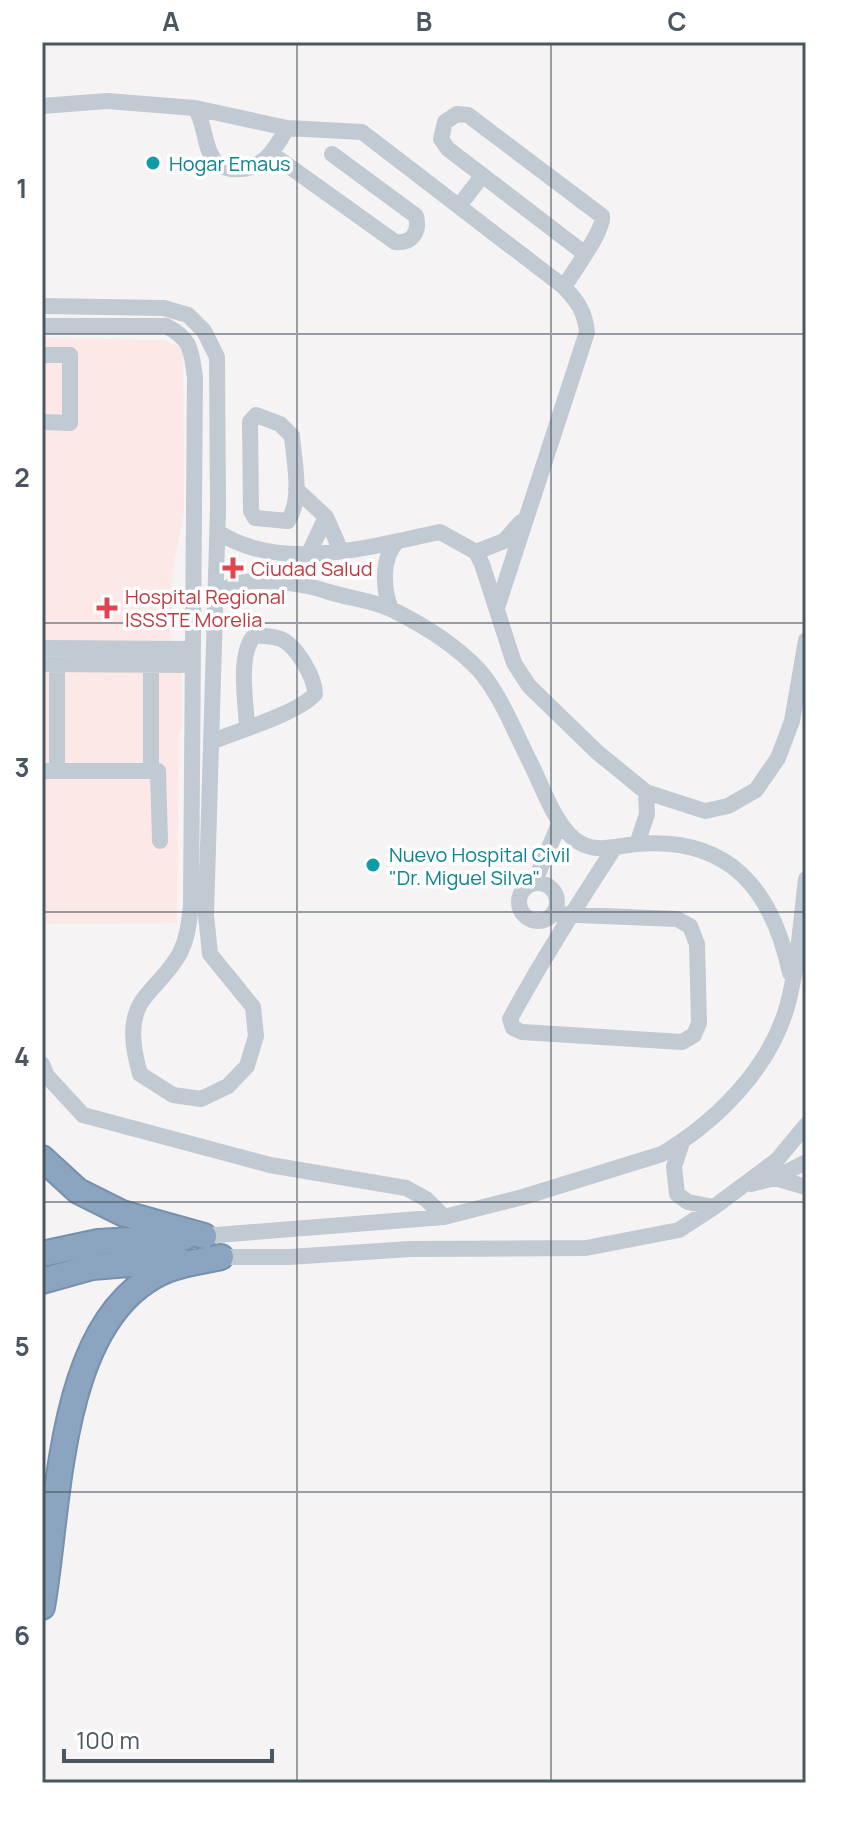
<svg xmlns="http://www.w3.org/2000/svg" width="848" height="1825" viewBox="0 0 848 1825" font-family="Manrope,sans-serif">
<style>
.medical{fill:#fce8e6}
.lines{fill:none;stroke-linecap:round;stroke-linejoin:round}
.highway-casing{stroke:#7690ad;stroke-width:28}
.minor{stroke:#c1cad2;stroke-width:16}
.highway{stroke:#8ba5c1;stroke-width:24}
.grid{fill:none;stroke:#4a5661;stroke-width:2;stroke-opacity:0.55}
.culture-dot{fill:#0f9aa8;stroke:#fff;stroke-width:3}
.health-dot{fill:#e0444e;stroke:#fff;stroke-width:3}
.labels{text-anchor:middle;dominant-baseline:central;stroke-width:7;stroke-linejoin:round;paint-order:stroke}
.culture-label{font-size:20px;fill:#0d838f;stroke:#fff;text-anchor:start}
.health-label{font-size:20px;fill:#be3a42;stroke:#fff;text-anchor:start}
.neatline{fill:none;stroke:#4a5661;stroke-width:3}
.grid-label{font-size:26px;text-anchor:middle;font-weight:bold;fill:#4a5661}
</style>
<rect width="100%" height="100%" fill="#f5f3f3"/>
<path class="medical" d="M42,338L164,340L179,347L183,353L184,512L173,567L171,648L182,669V726L179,736L177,923L42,924Z"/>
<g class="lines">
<defs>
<path id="highway" d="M42,1158L78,1191L122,1213L204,1236
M42,1254L98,1242L185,1237
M42,1281L92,1267L179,1260
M42,1607C60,1507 56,1315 167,1270C184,1263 204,1261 221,1257"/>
</defs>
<use href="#highway" class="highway-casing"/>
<path class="minor" d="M42,106L107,101L195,108C206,124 203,147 215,161C219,166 224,168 231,169C261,172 274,152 287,128L362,132L564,287C578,302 585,312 587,332L497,608
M195,108L287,128
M272,154L395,242C412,244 420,232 416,216L332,154
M459,206L482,176
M564,287C573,272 605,229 602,216L468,115L457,114L445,122L441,139L448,149L584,253
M42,306L164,308L188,315L204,331L217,357L218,509L206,915L210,954L253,1007L256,1036L247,1066L228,1086L201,1099L173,1095L140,1074C133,1049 127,1019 145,997C157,982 171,970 180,953C188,937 189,922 191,905L195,377C191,351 192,339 166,326H42
M42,355H70V423L42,422
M256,415L280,424L292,436C294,462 303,498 288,521L255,518L251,511L250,422Z
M296,489L326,517L341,551
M218,532C282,574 371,546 440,532L476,552L482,564L514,663L529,686L597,752L646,792L705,811L728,806L756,790L778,758L792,721L806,640
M476,552L504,541L521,522
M309,553L326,517
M214,600C220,595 226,587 233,585C255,576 307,584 329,592C349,598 375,601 393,610C423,625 455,645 478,669C500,693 516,735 531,764C543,788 553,820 573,838C593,855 614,846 637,844C729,836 772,889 790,973
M391,609C383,590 381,557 397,542
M42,648L193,649
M42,664L193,665
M211,742C237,731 297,714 315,694C315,678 297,646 281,639C274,636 263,636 255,635C237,653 246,702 247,727
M57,770V654
M42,771H158L160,841
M151,771V657
M637,844L647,814L646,792
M534,883L560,822
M519 902a19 19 0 1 1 38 0a19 19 0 1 1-38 0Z
M553,914L677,919L690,926L697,944L699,1023L694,1035L682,1042L522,1032L513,1028L510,1019C542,960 578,904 615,847
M42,1064L47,1076L83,1115L270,1165L406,1188L426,1199L444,1217
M682,1142L674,1167L677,1194L688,1202L714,1207
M775,1178L806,1187
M751,1184L775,1178L806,1162
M204,1236L444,1217L523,1197L662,1154C717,1121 769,1069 787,1007C798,966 801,921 806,879
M221,1257H289L410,1249L586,1248L679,1230L714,1207L777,1160L806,1125"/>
<use href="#highway" class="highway"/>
</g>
<path class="grid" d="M297,42V1783M551,42V1783M42,334H806M42,623H806M42,912H806M42,1202H806M42,1492H806"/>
<g class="culture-dot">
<circle cx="153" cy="163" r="8"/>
<circle cx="373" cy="865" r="8"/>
</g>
<g class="health-dot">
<path d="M229 556h8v8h8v8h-8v8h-8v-8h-8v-8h8z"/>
<path d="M103 596h8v8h8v8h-8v8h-8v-8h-8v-8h8z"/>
</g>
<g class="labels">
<g class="culture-label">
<text x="169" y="163">Hogar Emaus</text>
<text x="389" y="854">Nuevo Hospital Civil<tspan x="389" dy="23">"Dr. Miguel Silva"</tspan></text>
</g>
<g class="health-label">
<text x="251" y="568">Ciudad Salud</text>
<text x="125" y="596">Hospital Regional<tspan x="125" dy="23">ISSSTE Morelia</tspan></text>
</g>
</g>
<rect width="848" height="1825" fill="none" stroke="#ffffff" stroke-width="88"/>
<path d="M64 1749v12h208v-12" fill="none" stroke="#4a5661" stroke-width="4"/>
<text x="76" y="1749" font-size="24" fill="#4a5661" stroke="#ffffff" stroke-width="6" paint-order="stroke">100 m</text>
<rect x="44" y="44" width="760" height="1737" class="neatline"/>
<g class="grid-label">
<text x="171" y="31">A</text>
<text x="424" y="31">B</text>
<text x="677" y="31">C</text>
<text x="22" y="198">1</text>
<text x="22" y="487">2</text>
<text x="22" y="777">3</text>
<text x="22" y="1066">4</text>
<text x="22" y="1356">5</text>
<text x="22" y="1645">6</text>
</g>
</svg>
